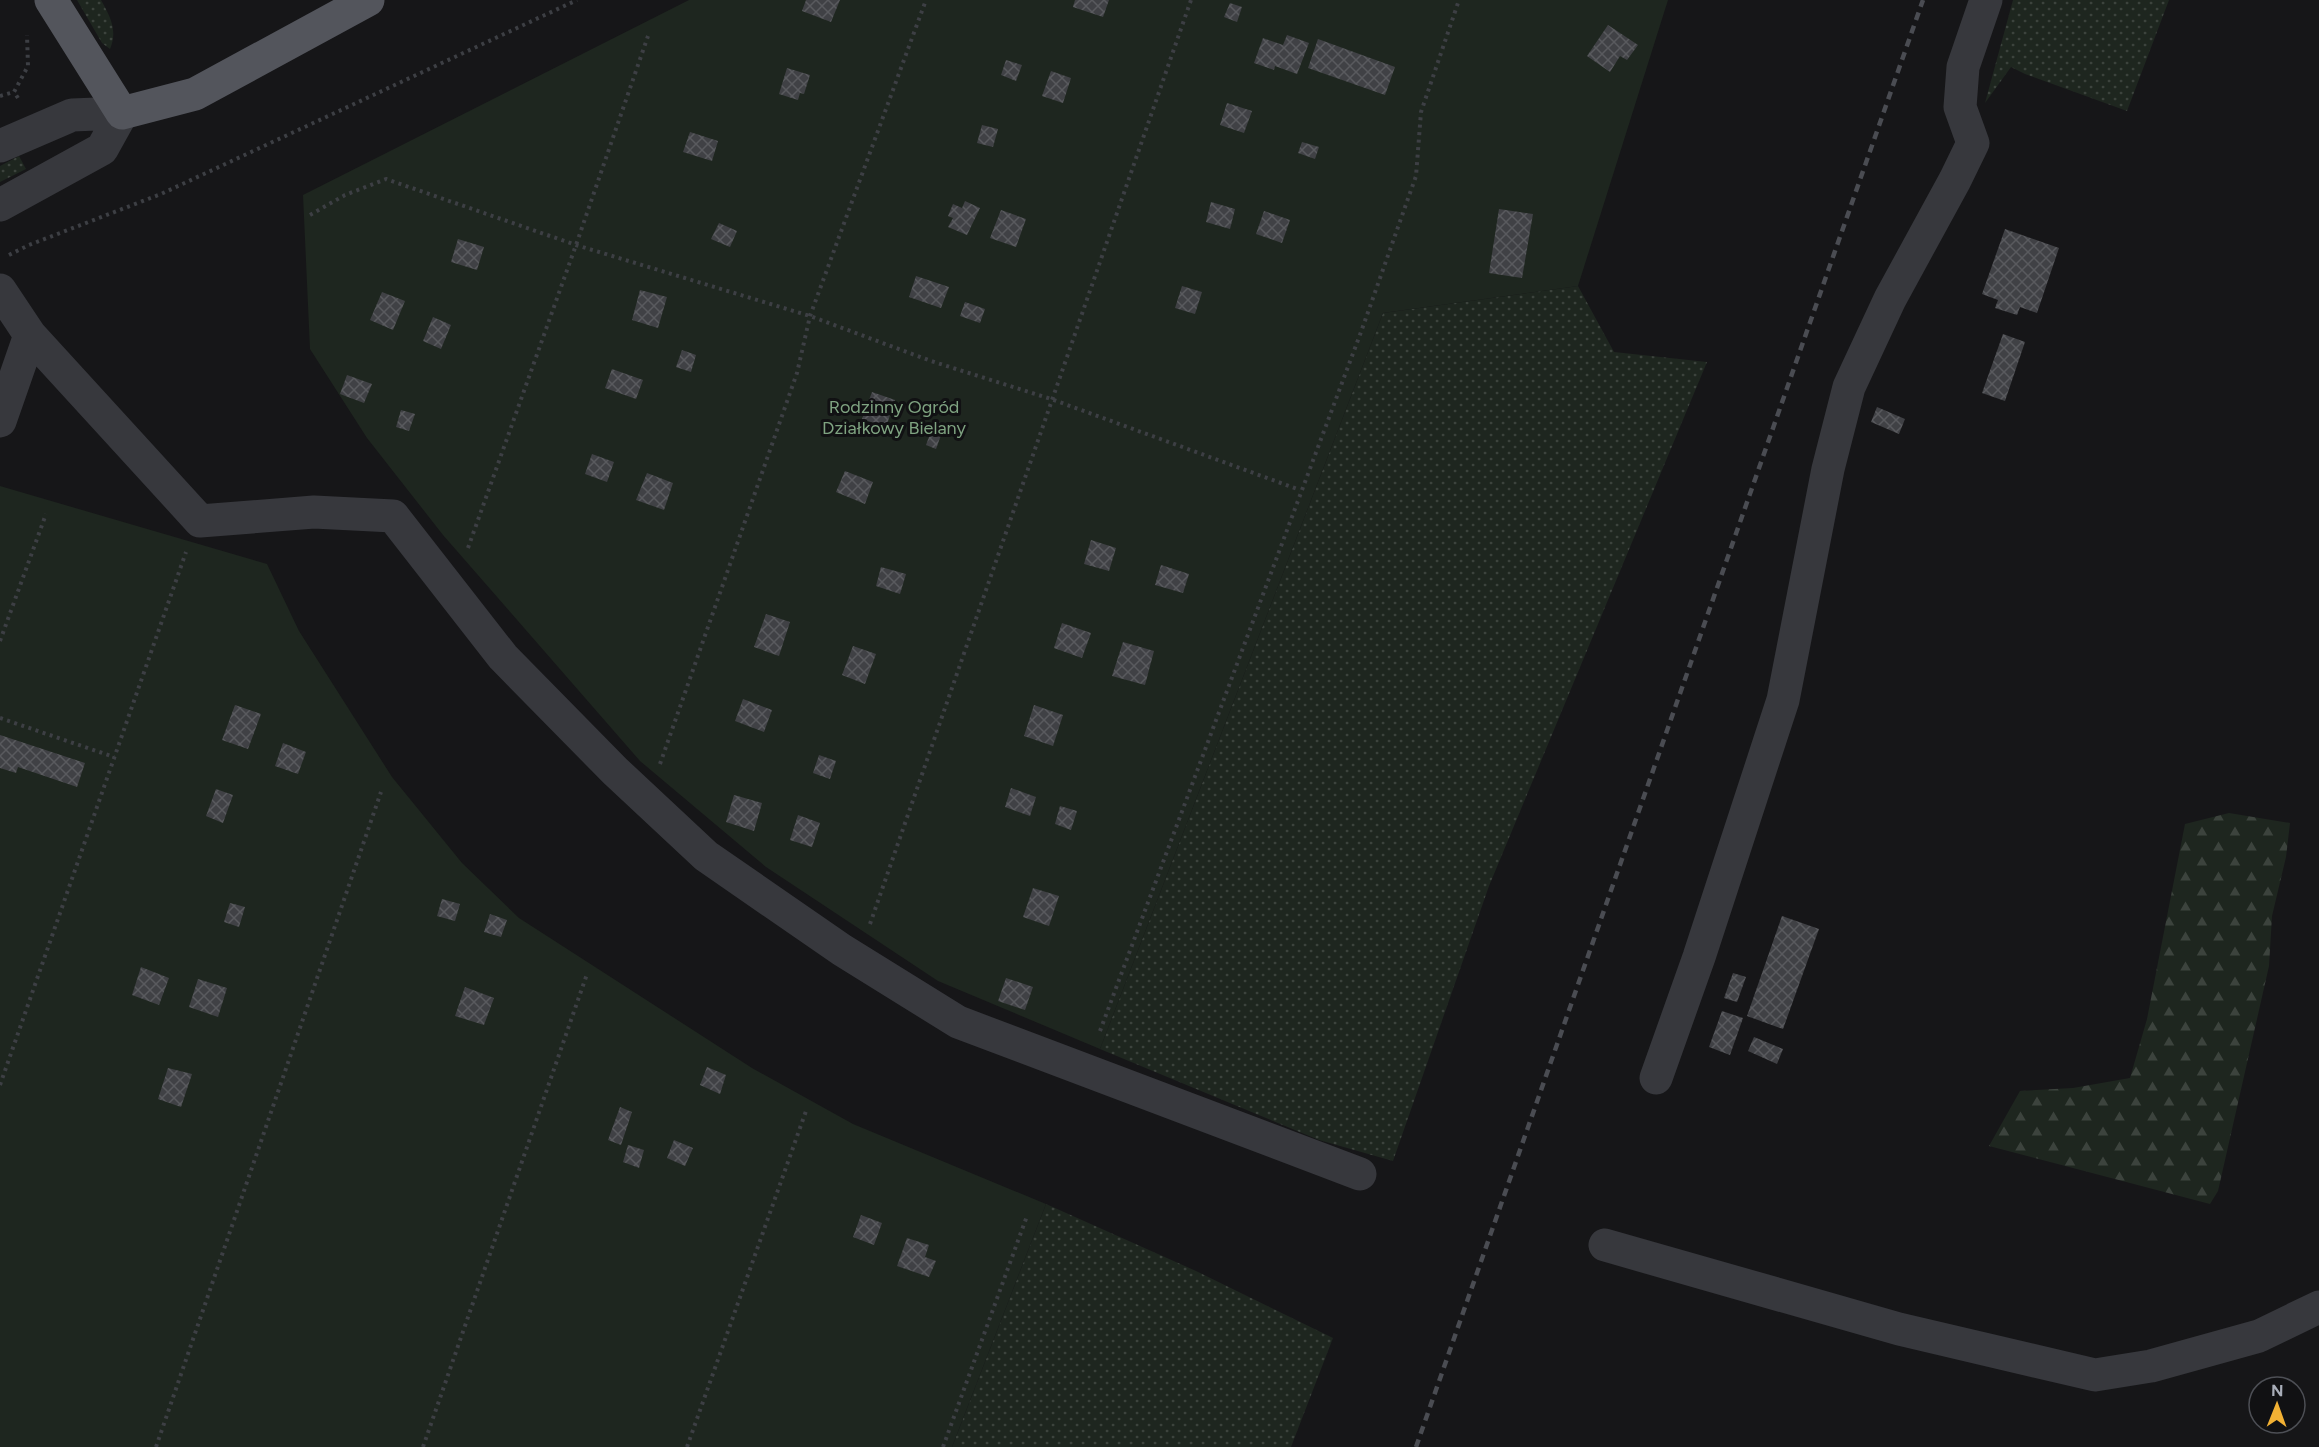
<svg xmlns="http://www.w3.org/2000/svg" width="2319" height="1447" viewBox="0 0 2319 1447" font-family="Figtree,sans-serif">
<style>
.grass{fill:url(#grass-dots)}
.forest{fill:url(#forest-firs)}
.garden{fill:#1e261f}
.building{fill:url(#building-cross-hatch)}
.lines{fill:none;stroke-linecap:round;stroke-linejoin:round}
.path{stroke:#3d3f44;stroke-width:4;stroke-dasharray:3 4.5;stroke-linecap:butt}
.minor{stroke:#37383d;stroke-width:33}
.major{stroke:#53555c;stroke-width:33}
.rail{stroke:#4a4c52;stroke-width:4.5;stroke-dasharray:8 6;stroke-linecap:butt}
.labels{text-anchor:middle;dominant-baseline:central;stroke-width:6;stroke-linejoin:round;paint-order:stroke}
.park-label{font-size:18px;fill:#7fa381;stroke:#111113}
</style>
<defs>
<pattern id="grass-dots" width="8" height="8" patternUnits="userSpaceOnUse" patternTransform="scale(1.5)"><rect width="8" height="8" fill="#1e261f"/><path d="M2 2h.1M6 6h.1" fill="none" stroke="#3c433d" stroke-width="1.8" stroke-linecap="round"/></pattern>
<pattern id="forest-firs" width="22" height="20" patternUnits="userSpaceOnUse" patternTransform="scale(1.5)"><rect width="22" height="20" fill="#1e261f"/><path d="M5 1l3.5 6h-7zM16 11l3.5 6h-7z" fill="#3c433d"/></pattern>
<pattern id="building-cross-hatch" width="8" height="8" patternUnits="userSpaceOnUse" patternTransform="scale(1.5)"><rect width="8" height="8" fill="#404145"/><path d="M0 0l8 8M0 8l8-8" fill="none" stroke="#595a5e"/></pattern>
</defs>
<rect width="100%" height="100%" fill="#161618"/>
<path class="grass" d="M77,0H101C110,16 118,31 110,49L102,43Z
M2013,0H2169L2127,111L2025,74L2011,67L1985,103Z
M19,156L26,169L0,182V166Z
M1578,286L1614,352L1707,362L1489,886L1393,1161L1319,1140L1100,1049L1383,313Z
M1046,1204L1196,1271L1333,1338L1291,1447H952Z"/>
<path class="forest" d="M2229,813L2290,823L2286,857L2272,916L2269,966L2218,1191L2210,1204L1989,1146L2020,1091L2073,1088L2130,1078L2147,1019L2185,824Z"/>
<path class="garden" d="M689,0H1668L1578,286L1383,313L1100,1049L938,981L766,867L640,761L443,535L367,438L310,349L303,195Z
M0,486L267,564L299,631L392,777L462,863L519,918L752,1068L853,1124L1046,1204L952,1447H0Z"/>
<path class="building" d="M806,0H840L831,22L802,11Z
M1075,0H1109L1103,17L1073,7Z
M1230,3L1242,7L1237,22L1224,17Z
M1608,25L1638,45L1627,60L1620,56L1610,72L1587,56Z
M1287,35L1309,43L1297,74L1275,66L1274,70L1254,63L1263,38L1283,45Z
M1318,39L1395,67L1385,95L1308,68Z
M1006,60L1022,65L1016,81L1001,75Z
M787,68L810,75L804,94L800,93L798,100L779,94Z
M1051,71L1071,78L1063,103L1042,96Z
M1227,103L1252,111L1244,133L1220,125Z
M982,125L998,129L993,147L977,143Z
M690,132L718,141L712,161L683,152Z
M1302,142L1319,147L1315,159L1298,153Z
M965,201L980,208L967,235L948,227L953,218L948,216L953,204L962,208Z
M1211,202L1235,209L1230,229L1206,222Z
M1499,209L1533,214L1522,278L1489,273Z
M1001,210L1026,219L1016,247L990,238Z
M1264,211L1290,220L1282,243L1256,234Z
M719,223L737,231L730,247L711,239Z
M2005,229L2059,248L2037,313L2020,307L2017,315L1995,308L1998,300L1982,294Z
M458,239L484,247L477,270L451,262Z
M916,276L949,287L941,308L909,297Z
M1182,286L1202,292L1195,314L1175,308Z
M640,290L667,297L658,328L632,320Z
M382,292L405,301L393,330L370,320Z
M965,302L985,309L980,323L960,316Z
M433,317L451,325L441,349L423,341Z
M2003,334L2025,342L2005,401L1982,393Z
M682,350L696,355L691,372L676,367Z
M612,369L643,380L636,399L605,388Z
M347,375L372,384L364,403L340,394Z
M872,392L895,400L886,427L862,419Z
M1877,407L1905,419L1899,434L1871,422Z
M401,410L415,414L409,431L396,427Z
M935,421L945,424L936,449L926,445Z
M592,454L614,462L607,482L585,474Z
M845,471L873,482L865,504L836,492Z
M647,473L673,483L664,510L636,500Z
M1091,540L1116,548L1109,571L1084,564Z
M1161,565L1189,574L1183,593L1155,585Z
M881,567L906,574L900,594L876,586Z
M766,614L790,622L779,656L754,647Z
M1062,623L1091,633L1082,658L1054,648Z
M1123,642L1154,651L1145,685L1112,676Z
M853,646L876,654L865,684L842,675Z
M743,699L772,710L764,732L735,721Z
M235,705L261,714L248,749L222,740Z
M1034,705L1063,715L1053,746L1024,736Z
M0,735L85,763L77,787L18,767L16,773L0,768Z
M283,743L306,752L298,774L275,766Z
M819,755L836,761L830,779L813,773Z
M1011,788L1036,797L1030,816L1005,807Z
M216,789L233,795L223,823L206,816Z
M734,795L762,803L754,831L726,822Z
M1060,806L1077,811L1071,830L1055,824Z
M798,815L820,823L812,847L790,840Z
M1033,888L1059,896L1049,926L1023,917Z
M442,899L460,904L455,921L437,916Z
M230,903L245,907L239,927L224,922Z
M490,914L507,920L501,937L484,932Z
M1782,916L1819,929L1783,1029L1747,1016Z
M141,967L169,978L159,1005L132,995Z
M1733,973L1746,977L1737,1002L1724,998Z
M1006,978L1033,987L1025,1010L998,1001Z
M198,979L227,988L218,1017L189,1007Z
M465,987L494,998L484,1025L455,1016Z
M1722,1011L1743,1018L1730,1055L1709,1047Z
M1754,1037L1783,1049L1777,1064L1748,1051Z
M707,1067L726,1075L720,1094L700,1085Z
M168,1068L192,1074L181,1107L158,1099Z
M620,1107L632,1112L621,1145L608,1140Z
M674,1140L693,1148L685,1166L667,1158Z
M628,1145L644,1150L639,1168L623,1162Z
M861,1215L882,1223L874,1245L853,1237Z
M907,1238L929,1245L925,1257L936,1261L929,1277L897,1266Z"/>
<g class="lines">
<path class="path" d="M0,96L14,92
M18,98L14,92L28,66L27,35
M310,215L345,195L386,179L576,245L810,316L931,361L1051,399L1300,490
M9,255L29,245L161,194L577,0
M468,548L576,245L648,36
M0,641L46,514
M0,718L114,757
M660,764L797,373L810,316L926,0
M870,924L1191,0
M1100,1031L1361,332L1416,176L1421,112L1459,0
M0,1085L186,552
M156,1447L381,792
M423,1447L587,974
M687,1447L806,1111
M943,1447L1027,1216"/>
<path class="minor" d="M0,146L72,115L122,113
M0,205L102,149L122,113
M0,290L30,335L0,421
M30,335L200,521L314,512L393,516L503,657L615,771L706,856L842,950L958,1022L1360,1174
M1656,1078L1699,957L1783,700L1828,469L1849,387L1890,299L1955,180L1973,143L1960,107L1963,67L1986,0
M1605,1245L1899,1329L2095,1375L2151,1366L2259,1336L2319,1307"/>
<path class="major" d="M51,0L122,113L195,94L368,0"/>
<path class="rail" d="M1416,1447L1923,0"/>
</g>
<g class="labels">
<g class="park-label">
<text x="894" y="407">Rodzinny Ogród<tspan x="894" dy="21">Działkowy Bielany</tspan></text>
</g>
</g>
<g transform="translate(2277 1405) rotate(1)"><circle r="28" fill="#111113" stroke="#4d4f55" stroke-width="1.5"/>
<path d="M0-4.5L10 22L0 15L-10 22Z" fill="#f2b134"/>
<text y="-9" font-size="16" font-weight="bold" text-anchor="middle" fill="#a8adb8">N</text>
</g>
</svg>
